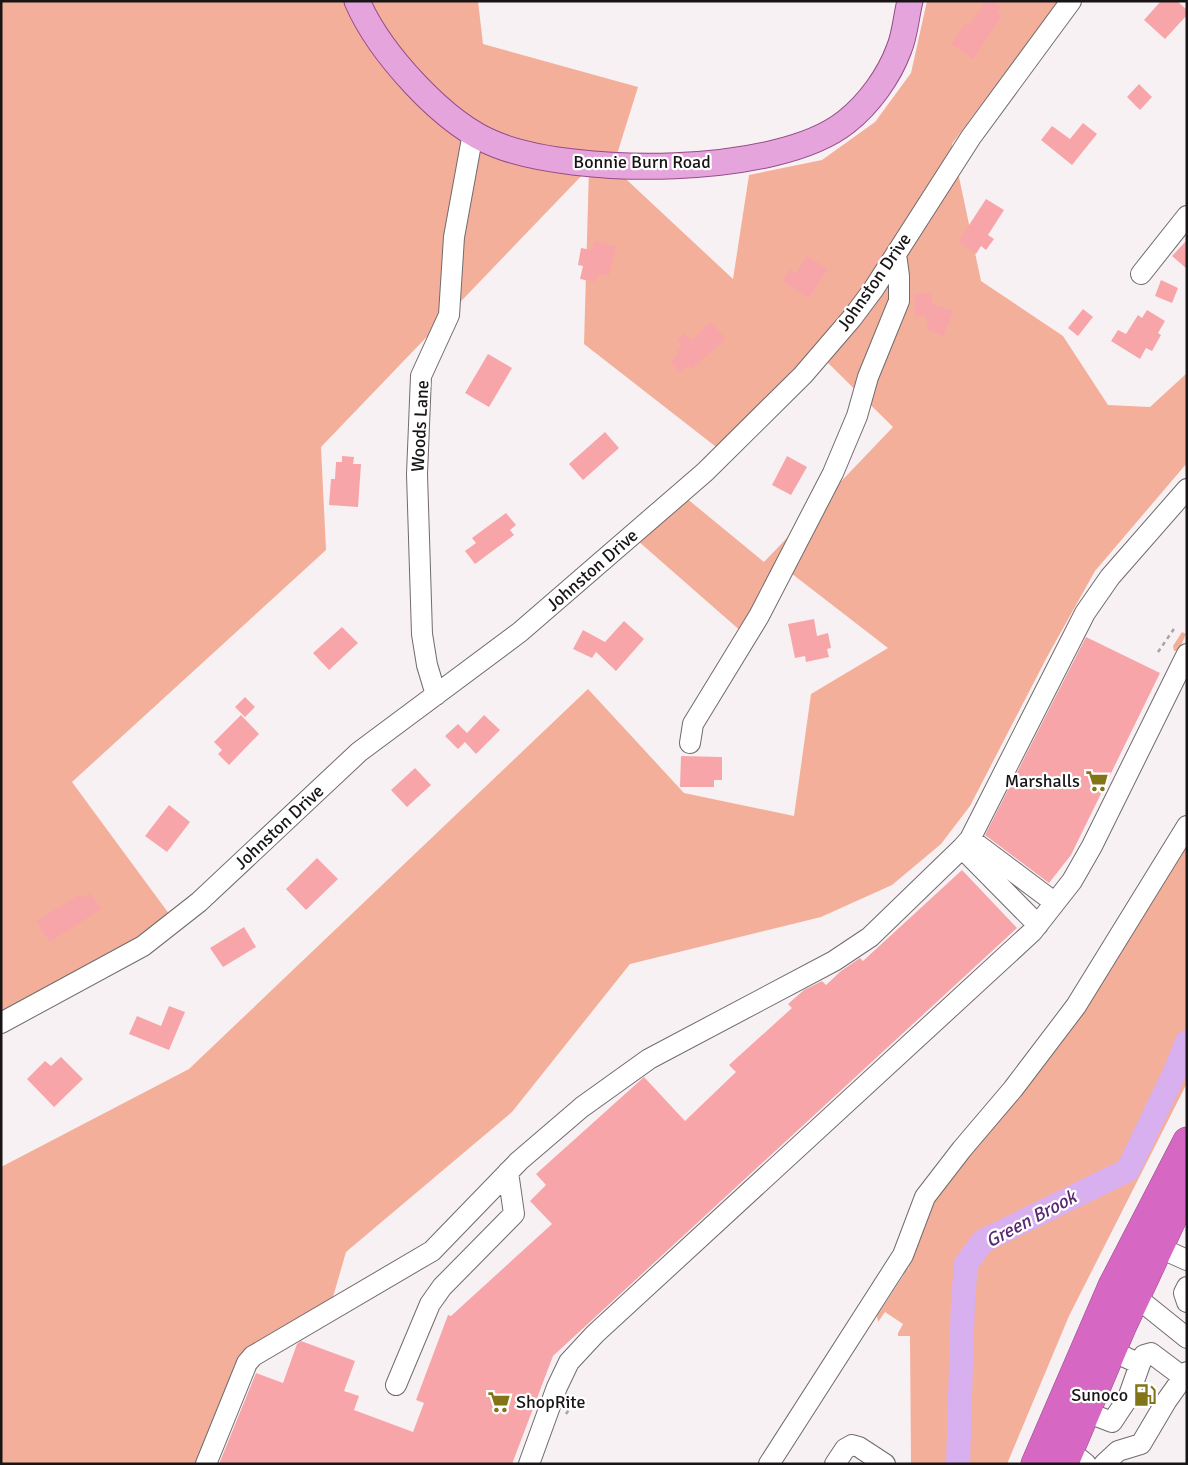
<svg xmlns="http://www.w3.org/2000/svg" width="1188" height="1465" viewBox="0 0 1188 1465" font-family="Signika,sans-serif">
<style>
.green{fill:#f4af9a}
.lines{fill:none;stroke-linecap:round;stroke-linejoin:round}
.river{stroke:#d8afef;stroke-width:24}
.building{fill:#f7a5a9}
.minor-casing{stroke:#716b6d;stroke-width:22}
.major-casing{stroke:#944b87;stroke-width:27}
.highway-casing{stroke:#944b87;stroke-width:29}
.path{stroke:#a8a3a4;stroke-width:2.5;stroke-dasharray:4 4;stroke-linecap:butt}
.minor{stroke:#fff;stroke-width:20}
.major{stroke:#e6a4dc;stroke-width:25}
.highway{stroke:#d668c4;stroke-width:28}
.labels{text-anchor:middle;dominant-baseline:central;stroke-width:4.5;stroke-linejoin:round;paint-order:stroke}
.street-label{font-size:18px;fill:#181516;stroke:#fff}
.poi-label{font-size:18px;fill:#181516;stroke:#fff;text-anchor:end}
.water-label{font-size:19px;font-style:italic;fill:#5a2872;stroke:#fff}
</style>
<rect width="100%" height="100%" fill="#f8f1f3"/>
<path class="green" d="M1,1H478L483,44L638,87L613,167L733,279L749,175L822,160L875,122L911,73L927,1H1058L952,144L981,281L1063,336L1108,405L1150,407L1187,373V463L1095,571L1047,657L970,806L941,844L892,885L821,917L630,964L512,1112L346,1252L333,1297L249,1350L197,1464H1V1167L189,1069L588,689L684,793L794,816L811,694L888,648L787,570L751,640L638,541L685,497L764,562L893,427L823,358L729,457L584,344L589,168L321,447L326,550L72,782L178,926L1,1028Z
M1182,632L1186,634L1179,650L1174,651L1173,646Z
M1187,839V1083L1069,1316L1007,1464H911L910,1336H898V1333L903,1324L885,1312L878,1322L877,1316L903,1276L908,1263L909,1272V1263L932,1198L1009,1107Z"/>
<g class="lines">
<path class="river" d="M958,1464L963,1301L966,1264L983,1241L1128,1170L1175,1072L1187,1042"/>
</g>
<path class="building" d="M986,1H993L1001,7L997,12L1002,16L973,59L951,44L966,23L969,26Z
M1161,1H1177L1187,10V15L1165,39L1144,20Z
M1139,84L1152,97L1140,110L1127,97Z
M1083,123L1097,134L1072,165L1041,140L1052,126L1070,139Z
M986,199L1004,210L988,235L994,239L986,250L981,246L976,254L958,242Z
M1187,240V269L1172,256Z
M594,241L616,246L609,276L598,274L596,282L580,279L583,266L578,265L581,248L592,250Z
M807,256L828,269L809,298L782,281L790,269L796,273Z
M1161,280L1178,288L1172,303L1155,296Z
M932,293V304L953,311L944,336L927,330L926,316L915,317L914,294Z
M1083,309L1093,317L1078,336L1068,328Z
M1147,310L1165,321L1158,333L1161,335L1152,351L1146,348L1140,359L1111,341L1118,330L1126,334L1138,315L1142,318Z
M711,322L726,339L692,369L688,366L680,373L670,362L678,354L676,351L682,345L677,340L685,333L691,340Z
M488,354L512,368L489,407L465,393Z
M605,432L619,448L583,480L569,464Z
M342,456L354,457L353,464H361L358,507L329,505L331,479H335L336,462H342Z
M787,456L807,467L791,495L772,485Z
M506,513L516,525L510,530L514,535L475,564L465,551L476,543L472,538Z
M814,619L817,636L828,633L831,648L827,649L829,657L806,662L805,656L795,658L788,624Z
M624,621L644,639L616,671L596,652L592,658L573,649L583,630L605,642Z
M342,627L358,643L329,670L313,653Z
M1086,637L1160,673L1071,855L1049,883L985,835Z
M245,697L255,707L245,717L235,707Z
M241,715L259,734L229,765L218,754L222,750L214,742Z
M484,715L500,730L476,754L465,742L458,749L445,736L458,724L467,733Z
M681,756L722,757V780H714V787H680Z
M415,768L431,785L407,807L391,790Z
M169,805L190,822L167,852L145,836Z
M317,858L338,879L306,910L286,889Z
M962,870L1017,928L553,1356L512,1464H219L256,1373L283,1383L297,1344L301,1341L355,1361L344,1391L359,1396L354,1410L413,1432L424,1403L416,1400L448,1315L451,1316L552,1224L530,1201L546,1185L536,1174L644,1077L685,1121L736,1072L729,1065L792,1008L788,1004L804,990L822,981L826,985L841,971L860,958L863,961Z
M90,893L101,909L50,942L36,922L80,894L83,898Z
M244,927L256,947L223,967L210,948Z
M169,1006L185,1012L169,1050L129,1034L137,1016L161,1026Z
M61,1057L83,1079L54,1107L27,1079L45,1061L51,1066Z"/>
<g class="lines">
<defs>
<path id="minor" d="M1141,274L1187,216
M436,695L427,665L422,634L417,474L421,376L449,315L454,237L473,133
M690,743L693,724L759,616L833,473L857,416L868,377L899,301V276L896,254
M970,839L1054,902
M962,848L1038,925
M1,1023L143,946L199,902L359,752L520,632L705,472L803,375L852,318L873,290L971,137L1071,1
M1158,1247L1187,1260
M1187,1287L1184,1293L1187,1302
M1136,1297L1187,1338
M1140,1364L1144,1355L1151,1353L1183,1377
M396,1385L430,1304L442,1287L514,1214L508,1172
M1086,1412L1112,1422L1128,1398L1140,1364L1112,1351
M1070,1451L1086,1464
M206,1464L247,1363L253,1356L432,1251L519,1161L582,1107L649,1059L834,961L870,937L962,848L970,839L1085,613L1110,577L1187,489
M529,1464L557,1387L569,1362L595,1334L1032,932L1072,881L1092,846L1187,654
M769,1464L903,1255L925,1197L962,1149L1013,1089L1076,1006L1187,826
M835,1464L845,1449L852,1445L859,1447L885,1464
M1104,1464L1118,1451L1141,1444L1167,1400L1187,1372"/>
<path id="major" d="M357,1C379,52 444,125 497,145C576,176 777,177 846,122C869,104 889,76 899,49C905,35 906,17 910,1"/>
<path id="highway" d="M1035,1464L1112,1286L1187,1141
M1064,1464L1122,1327L1187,1188"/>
</defs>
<use href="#minor" class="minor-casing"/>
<use href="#major" class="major-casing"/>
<use href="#highway" class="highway-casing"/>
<path class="path" d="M1158,652L1176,626
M566,1414L572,1405"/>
<use href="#minor" class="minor"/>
<use href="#major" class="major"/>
<use href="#highway" class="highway"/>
</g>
<defs>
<symbol id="supermarket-bare" viewBox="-9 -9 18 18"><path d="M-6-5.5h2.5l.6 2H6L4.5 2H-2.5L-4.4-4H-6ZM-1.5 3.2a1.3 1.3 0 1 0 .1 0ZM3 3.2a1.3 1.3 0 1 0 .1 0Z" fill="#827417" stroke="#fff" stroke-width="2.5" paint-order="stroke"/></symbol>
<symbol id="fuel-bare" viewBox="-9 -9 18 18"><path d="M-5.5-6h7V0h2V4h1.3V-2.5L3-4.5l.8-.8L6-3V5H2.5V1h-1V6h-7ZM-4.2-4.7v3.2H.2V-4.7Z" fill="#827417" stroke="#fff" stroke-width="2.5" paint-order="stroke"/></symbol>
</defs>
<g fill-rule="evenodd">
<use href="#supermarket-bare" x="1081" y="765" width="32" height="32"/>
<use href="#fuel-bare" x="1129" y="1379" width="32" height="32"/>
<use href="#supermarket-bare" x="483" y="1386" width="32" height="32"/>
</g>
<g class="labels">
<g class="street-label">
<text x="642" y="162">Bonnie Burn Road</text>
<text transform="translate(874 282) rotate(-55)">Johnston Drive</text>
<text transform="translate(420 426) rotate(-87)">Woods Lane</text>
<text transform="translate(592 570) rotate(-41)">Johnston Drive</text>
<text transform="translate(279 827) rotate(-43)">Johnston Drive</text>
</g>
<g class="poi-label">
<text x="1080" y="781">Marshalls</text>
<text x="1128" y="1395">Sunoco</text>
<text x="516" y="1402" text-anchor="start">ShopRite</text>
</g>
<g class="water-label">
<text transform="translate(1031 1219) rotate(-28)">Green Brook</text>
</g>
</g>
<rect width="1188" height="1465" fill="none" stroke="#181516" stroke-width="5"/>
</svg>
